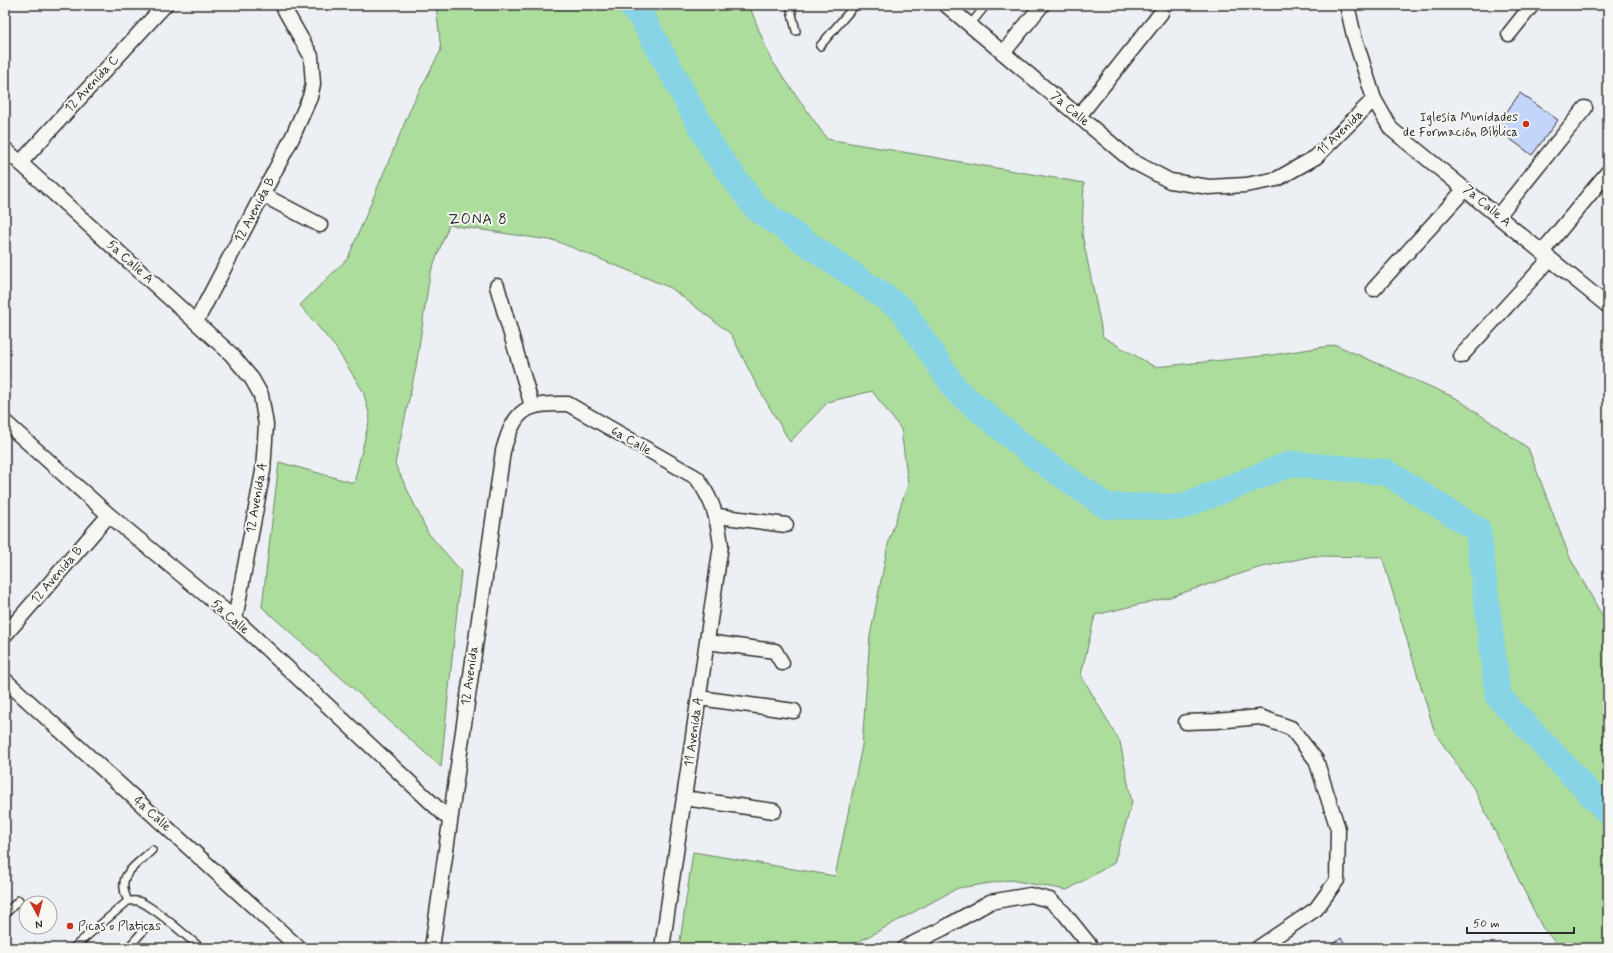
<svg xmlns="http://www.w3.org/2000/svg" width="1613" height="953" viewBox="0 0 1613 953" font-family="Mynerve,sans-serif">
<style>
.green{fill:#acdd9d;stroke:#6c8464}
.lines{fill:none;stroke-linecap:round;stroke-linejoin:round}
.river{stroke:#87d4e7;stroke-width:26}
.building{fill:#c3d5fb;stroke:#2b2b2b}
.lane-casing{stroke:#2b2b2b;stroke-width:10}
.street-casing{stroke:#2b2b2b;stroke-width:17}
.lane{stroke:#f6f6f2;stroke-width:7}
.street{stroke:#f6f6f2;stroke-width:14}
.poi-dot{fill:#c8321e;stroke:#f6f6f2;stroke-width:1.5}
.labels{text-anchor:middle;dominant-baseline:central;stroke-width:4;stroke-linejoin:round;paint-order:stroke}
.street-label{font-size:13px;fill:#2b2b2b;stroke:#f6f6f2}
.poi-label{font-size:13px;fill:#2b2b2b;stroke:#f6f6f2;text-anchor:end}
.quarter-label{font-size:15px;letter-spacing:1px;fill:#2b2b2b;stroke:#f6f6f2}
</style>
<rect width="100%" height="100%" fill="#eceff4"/>
<filter id="ink" filterUnits="userSpaceOnUse"><feTurbulence type="fractalNoise" baseFrequency=".025" numOctaves="2"/><feDisplacementMap in="SourceGraphic" scale="8" xChannelSelector="R" yChannelSelector="G"/><feConvolveMatrix kernelMatrix="1 2 1 2 8 2 1 2 1" color-interpolation-filters="sRGB"/></filter>
<g filter="url(#ink)">
<path class="green" d="M436,5H749L770,58L827,139L1084,183L1082,234L1103,337L1155,367L1272,355L1336,345L1456,398L1528,448L1570,558L1608,626V948H1560L1542,927L1474,789L1435,733L1382,557L1313,556L1258,568L1170,597L1095,615L1081,675L1120,742L1132,803L1114,863L1067,890L1010,880L958,888L860,941L855,948H679L693,852L835,876L862,746L870,636L889,540L908,484L901,429L872,391L828,402L790,442L756,384L731,334L671,288L556,241L449,225L430,274L416,367L395,464L428,533L461,571L441,767L262,607L279,462L354,483L370,417L363,391L336,348L300,305L348,258L413,103L441,50Z"/>
<g class="lines">
<path class="river" d="M630,5L643,19L713,149L756,208L902,309L957,391L1035,456L1106,506L1181,507L1290,464L1386,472L1478,530L1498,696L1608,812"/>
</g>
<path class="building" d="M1520,93L1558,120L1532,155L1495,128Z
M1341,938L1349,948H1329Z"/>
<g class="lines">
<defs>
<path id="lane" d="M790,5L796,31
M970,25L986,5
M820,46L855,5
M128,901C115,874 134,868 152,850
M5,914L19,900
M73,948L128,901C132,901 137,900 141,902C162,913 182,933 201,948
M128,948L143,931"/>
<path id="street" d="M946,5L1132,161L1170,181L1209,187L1246,185L1277,179L1316,157L1374,99
M1347,5L1354,36L1374,99L1391,129L1608,306
M1509,34L1532,5
M1003,53L1042,5
M1079,116L1161,13
M5,149L231,354L252,379L261,395L266,425L263,471L235,619
M20,163L165,5
M263,195L320,225
M1498,216L1585,108
M1542,252L1608,172
M497,286L532,406
M1374,289L1465,189
M196,322L292,138L310,97L313,84L311,56L282,5
M1461,356L1550,259
M5,422L109,515L235,619L449,819
M718,516L786,525
M5,635L109,515
M707,642L775,651L782,663
M5,680L299,948
M699,698L794,711
M1186,722L1216,721L1260,717L1291,728L1316,760L1338,829L1337,880L1316,909L1258,948
M684,798L774,811
M432,948L503,451C515,408 526,403 568,404L697,478C714,503 717,516 721,545L662,948
M904,948L944,928L990,902L1030,895L1050,900L1064,913L1092,948"/>
</defs>
<use href="#lane" class="lane-casing"/>
<use href="#street" class="street-casing"/>
<use href="#lane" class="lane"/>
<use href="#street" class="street"/>
</g>
</g>
<g class="poi-dot">
<circle cx="1526" cy="124" r="4"/>
<circle cx="70" cy="926" r="4"/>
</g>
<g class="labels">
<g class="street-label">
<text transform="translate(92 84) rotate(-47)">12 Avenida C</text>
<text transform="translate(1070 109) rotate(40)">7a Calle</text>
<text transform="translate(1340 133) rotate(-44)">11 Avenida</text>
<text transform="translate(1487 206) rotate(40)">7a Calle A</text>
<text transform="translate(255 210) rotate(-62)">12 Avenida B</text>
<text transform="translate(130 262) rotate(42)">5a Calle A</text>
<text transform="translate(631 441) rotate(30)">6a Calle</text>
<text transform="translate(257 498) rotate(-80)">12 Avenida A</text>
<text transform="translate(57 575) rotate(-49)">12 Avenida B</text>
<text transform="translate(230 617) rotate(41)">5a Calle</text>
<text transform="translate(470 676) rotate(-82)">12 Avenida</text>
<text transform="translate(694 732) rotate(-82)">11 Avenida A</text>
<text transform="translate(152 814) rotate(42)">4a Calle</text>
</g>
<g class="poi-label">
<text x="1518" y="117">Iglesia Munidades<tspan x="1518" dy="15">de Formación Bíblica</tspan></text>
<text x="78" y="926" text-anchor="start">Picas o Platicas</text>
</g>
<g class="quarter-label">
<text x="478" y="220">ZONA 8</text>
</g>
</g>
<rect width="1613" height="953" fill="none" stroke="#f6f6f2" stroke-width="20"/>
<rect x="10" y="10" width="1593" height="933" fill="none" stroke="#2b2b2b" stroke-width="1.5" filter="url(#ink)"/>
<g transform="translate(38 915) rotate(173)"><circle r="19" fill="#f6f6f2" stroke="#a5a5a2"/>
<path d="M0-3L7 15L0 10L-7 15Z" fill="#c8321e"/>
<text y="-6" font-size="11" font-weight="bold" text-anchor="middle" fill="#2b2b2b">N</text>
</g>
<path d="M1467 927v6h107v-6" fill="none" stroke="#2b2b2b" stroke-width="2"/>
<text x="1473" y="927" font-size="12" fill="#2b2b2b" stroke="#f6f6f2" stroke-width="3" paint-order="stroke">50 m</text>
</svg>
